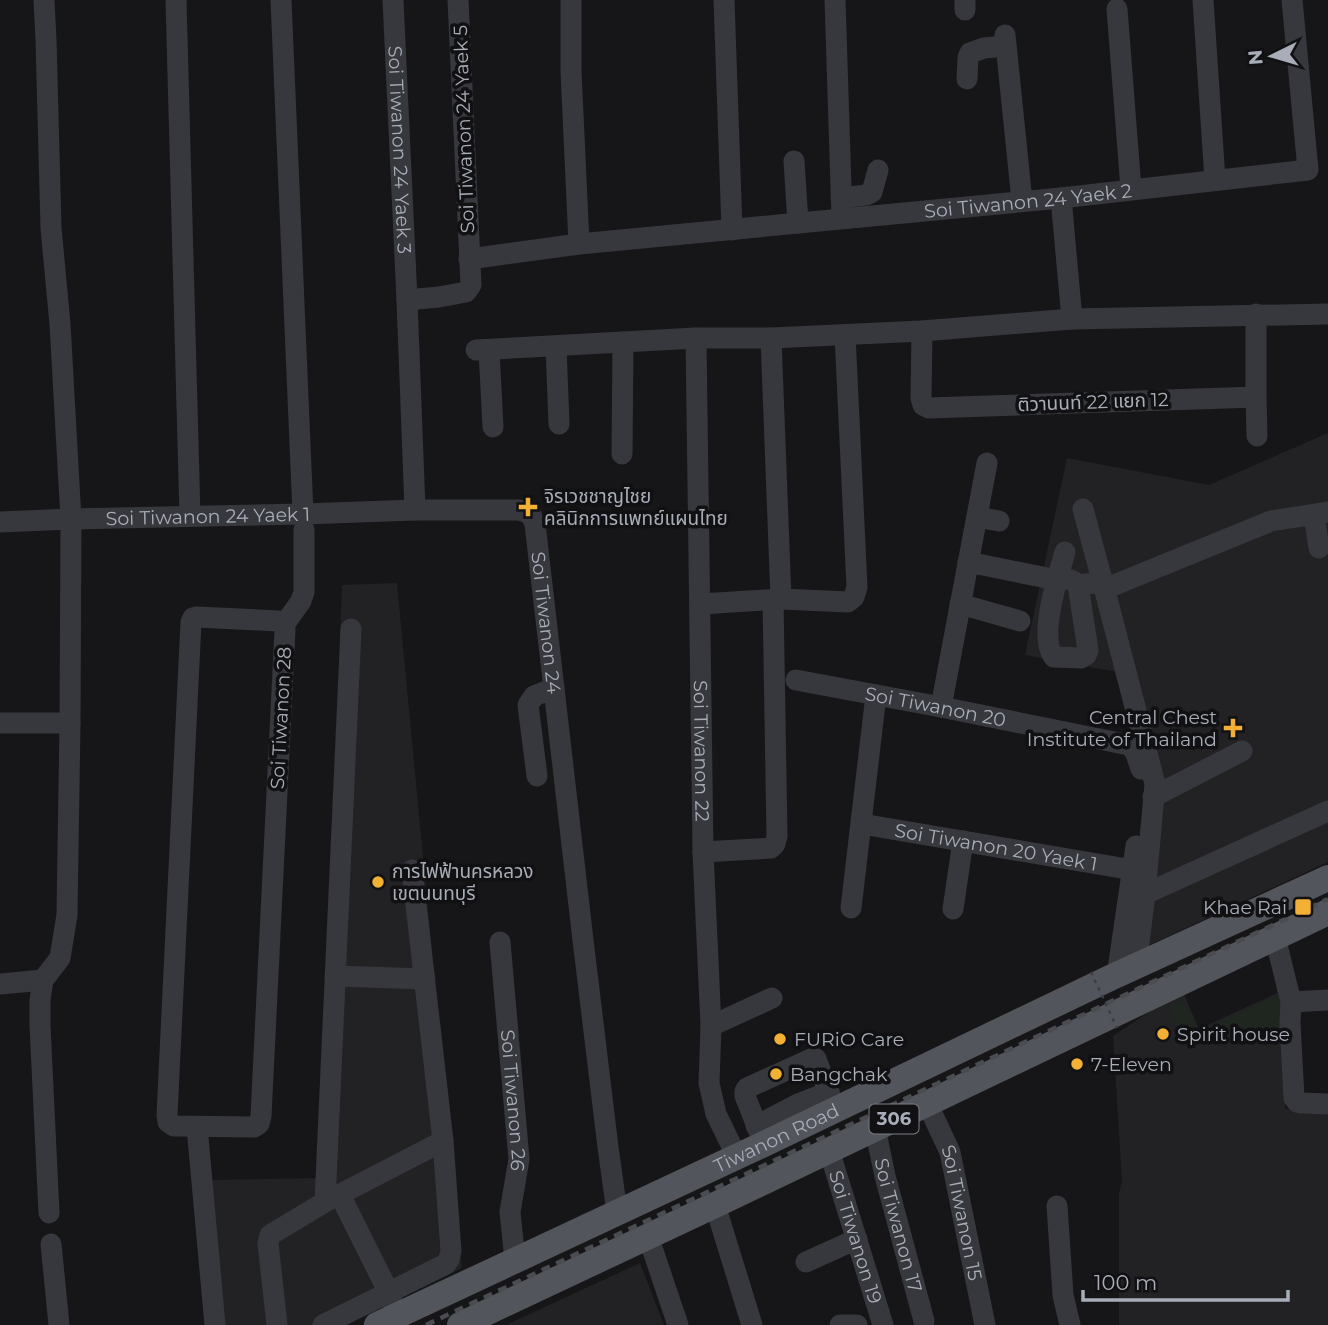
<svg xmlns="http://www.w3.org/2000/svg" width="1328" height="1325" viewBox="0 0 1328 1325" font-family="Montserrat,'Noto Sans Thai',sans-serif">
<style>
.built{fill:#222225}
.green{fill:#1e261f}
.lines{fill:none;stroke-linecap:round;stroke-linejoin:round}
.minor{stroke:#37383d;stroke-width:21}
.major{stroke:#53555c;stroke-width:26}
.rail{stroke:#4a4c52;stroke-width:4.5;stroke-dasharray:9 7;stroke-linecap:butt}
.path-bridge{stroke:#3d3f44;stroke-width:2.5;stroke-dasharray:3.5 5;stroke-linecap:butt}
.poi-dot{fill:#f2b134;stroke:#111113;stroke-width:2.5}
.labels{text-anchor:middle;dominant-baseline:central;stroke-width:7;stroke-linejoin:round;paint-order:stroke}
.shield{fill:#111113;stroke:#7b7e86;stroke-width:2}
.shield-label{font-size:18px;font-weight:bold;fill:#a8adb8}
.street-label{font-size:19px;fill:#a8adb8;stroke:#111113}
.poi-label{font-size:19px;fill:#a8adb8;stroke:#111113;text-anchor:start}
</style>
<rect width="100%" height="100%" fill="#161618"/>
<path class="built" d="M1328,433V862L1134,952L1152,784L1123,673L1025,655L1067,458L1209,485Z
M397,583L462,1268L342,1325H225L211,1180L320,1178L342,585Z
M1286,989L1285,1109L1328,1110V1325H1119V1193L1122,1181L1113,1036L1182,990L1199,1029Z
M640,1263L664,1325H506Z"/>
<path class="green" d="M1285,993L1284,1042L1182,1036L1169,1007L1182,1000L1198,1031Z"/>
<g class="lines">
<g class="minor">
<path d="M44,0L46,40L51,228L60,324L71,519L70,723L67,915L60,958L43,980L40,1000V1025L49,1213"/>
<path d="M176,0L190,516"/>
<path d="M281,0L303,514"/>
<path id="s1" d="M393,0L407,300L415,510"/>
<path d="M571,0V71L579,244"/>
<path d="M724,0L732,230"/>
<path d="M835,0L842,218"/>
<path d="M965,0V10"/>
<path d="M1203,0L1215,180"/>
<path d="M1117,9L1131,189"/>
<path d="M1005,35L1022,201"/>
<path d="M967,79L968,58L970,53L984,48L1006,46"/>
<path d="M794,161L798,223"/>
<path d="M841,198L866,195L872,192L878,170"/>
<path d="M1061,198L1072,319"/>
<path id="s2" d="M469,259L579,244L1061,198L1308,170L1292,0"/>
<path d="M407,300L439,297L466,292L471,285L458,0"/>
<path d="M922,331L921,398L923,405L929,408L1256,397V314"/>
<path id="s3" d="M696,338L703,852L711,1026L709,1083L716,1114L737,1157"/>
<path d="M771,338L781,599"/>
<path d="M556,346L559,424"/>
<path d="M476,350L696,338H771L922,331L1072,319L1328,314"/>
<path d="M489,350L493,427"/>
<path d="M1256,397L1257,436"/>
<path d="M622,454L623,342"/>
<path d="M1083,509L1105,591"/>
<path d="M1314,515L1319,548"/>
<path d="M977,517L999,521"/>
<path id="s4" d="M0,522L71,519L303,514L415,510H519L530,513L535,524L583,940L608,1147L617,1212"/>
<path d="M968,562L1057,580L1065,552"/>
<path d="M1078,585L1088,650L1086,655L1081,658L1054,657C1041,642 1052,598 1057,580C1066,579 1072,578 1078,585L1102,582"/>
<path d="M701,604L781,599L848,602L854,597L857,587L845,335"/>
<path d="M960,604L1020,621"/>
<path d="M197,617L279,621L284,625L285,630L261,1116L259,1124L254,1127L174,1126L168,1122L167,1115L191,622L193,618Z"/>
<path d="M284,625L301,601L304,592V530"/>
<path id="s5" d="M796,680L941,707L1129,745L1135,751L1141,769"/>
<path d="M941,707L987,463"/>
<path d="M0,723H70"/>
<path d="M537,776L528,705L534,696L554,688"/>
<path d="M1153,797L1242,751"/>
<path id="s6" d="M862,824L1133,870"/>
<path d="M703,852L771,848L775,844L777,836L773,600"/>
<path d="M1145,894L1328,811"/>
<path d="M851,908L876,695"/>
<path d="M953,909L963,841"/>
<path d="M1275,937L1291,1002L1290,1023L1294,1098L1297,1102L1301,1103L1328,1104"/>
<path id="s7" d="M500,942L519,1159L510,1212L515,1260"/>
<path d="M1136,967L1145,894L1155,784L1105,591L1107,588L1271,521L1328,512"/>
<path d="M335,976L425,979"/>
<path d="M1117,976L1136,846"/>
<path d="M0,984L43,980"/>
<path d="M1291,1002L1328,1000"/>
<path d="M711,1026L772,998"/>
<path id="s8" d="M927,1103L950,1152L985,1325"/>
<path d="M756,1126L798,1104L829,1092"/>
<path d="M197,1127L215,1325"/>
<path id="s9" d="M875,1128L885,1176L924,1321"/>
<path d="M764,1144L745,1096V1091L747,1088L813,1058L816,1059L835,1109"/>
<path id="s10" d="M829,1150L883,1325"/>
<path d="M340,1195L389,1293L393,1304"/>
<path d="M325,1202L351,629"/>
<path d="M715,1205L752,1325"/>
<path d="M1057,1206L1063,1295L1070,1325"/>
<path d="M648,1236L678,1325"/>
<path d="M51,1244L59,1325"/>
<path d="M806,1262L857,1239"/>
<path d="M277,1325L268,1243L270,1235L325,1202L443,1141"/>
<path d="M323,1325L446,1264L449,1259L451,1251L443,1141L412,870"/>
<path d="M840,1325H857"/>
</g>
<g class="major">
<path id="s11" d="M377,1325L764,1144L1110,978L1328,878"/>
<path d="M460,1325L715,1205L1328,912"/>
</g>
<path class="rail" d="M426,1325L1328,899"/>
<path class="path-bridge" d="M1091,972L1117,1028"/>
</g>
<g class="poi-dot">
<path d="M524.5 496.5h7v7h7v7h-7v7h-7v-7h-7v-7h7z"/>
<path d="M1229.5 717.5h7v7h7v7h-7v7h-7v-7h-7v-7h7z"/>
<circle cx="378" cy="882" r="7"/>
<rect x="1294" y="898" width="18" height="18" rx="3.5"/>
<circle cx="1163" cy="1034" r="7"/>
<circle cx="780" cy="1039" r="7"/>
<circle cx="1077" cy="1064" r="7"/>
<circle cx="776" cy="1074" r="7"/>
</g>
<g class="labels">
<rect class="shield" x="869.5" y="1104.5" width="49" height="29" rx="5"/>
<g class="shield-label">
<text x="894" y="1119">306</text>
</g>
<g class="street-label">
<text transform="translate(464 129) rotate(-92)">Soi Tiwanon 24 Yaek 5</text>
<text stroke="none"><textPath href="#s1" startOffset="150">Soi Tiwanon 24 Yaek 3</textPath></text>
<text stroke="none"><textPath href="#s2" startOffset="562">Soi Tiwanon 24 Yaek 2</textPath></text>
<text transform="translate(1093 402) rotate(-2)">ติวานนท์ 22 แยก 12</text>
<text stroke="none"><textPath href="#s4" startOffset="208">Soi Tiwanon 24 Yaek 1</textPath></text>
<text stroke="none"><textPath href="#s4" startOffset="642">Soi Tiwanon 24</textPath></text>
<text stroke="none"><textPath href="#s5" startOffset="142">Soi Tiwanon 20</textPath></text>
<text transform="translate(281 718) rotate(-87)">Soi Tiwanon 28</text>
<text stroke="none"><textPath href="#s3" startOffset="413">Soi Tiwanon 22</textPath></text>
<text stroke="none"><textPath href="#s6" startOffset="136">Soi Tiwanon 20 Yaek 1</textPath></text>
<text stroke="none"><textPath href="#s7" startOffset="159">Soi Tiwanon 26</textPath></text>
<text stroke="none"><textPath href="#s11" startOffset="441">Tiwanon Road</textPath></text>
<text stroke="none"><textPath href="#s8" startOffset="116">Soi Tiwanon 15</textPath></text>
<text stroke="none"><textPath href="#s9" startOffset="100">Soi Tiwanon 17</textPath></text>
<text stroke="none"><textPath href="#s10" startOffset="91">Soi Tiwanon 19</textPath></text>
</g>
<g class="poi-label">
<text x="544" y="496">จิรเวชชาญไชย<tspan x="544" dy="22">คลินิกการแพทย์แผนไทย</tspan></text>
<text x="1217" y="717" text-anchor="end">Central Chest<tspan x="1217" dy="22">Institute of Thailand</tspan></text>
<text x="392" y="871">การไฟฟ้านครหลวง<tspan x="392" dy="22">เขตนนทบุรี</tspan></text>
<text x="1287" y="907" text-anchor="end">Khae Rai</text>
<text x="1177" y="1034">Spirit house</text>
<text x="794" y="1039">FURiO Care</text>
<text x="1091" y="1064">7-Eleven</text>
<text x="790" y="1074">Bangchak</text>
</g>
</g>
<g transform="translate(1272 56) rotate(265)" stroke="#111113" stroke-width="5" paint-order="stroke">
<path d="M0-5L12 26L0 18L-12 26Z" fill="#a8adb8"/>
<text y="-10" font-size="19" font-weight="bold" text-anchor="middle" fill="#a8adb8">N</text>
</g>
<path d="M1083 1290v10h205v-10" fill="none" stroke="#a8adb8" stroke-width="3.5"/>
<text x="1094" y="1290" font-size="21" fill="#a8adb8" stroke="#111113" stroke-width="5" paint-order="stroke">100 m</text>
</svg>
